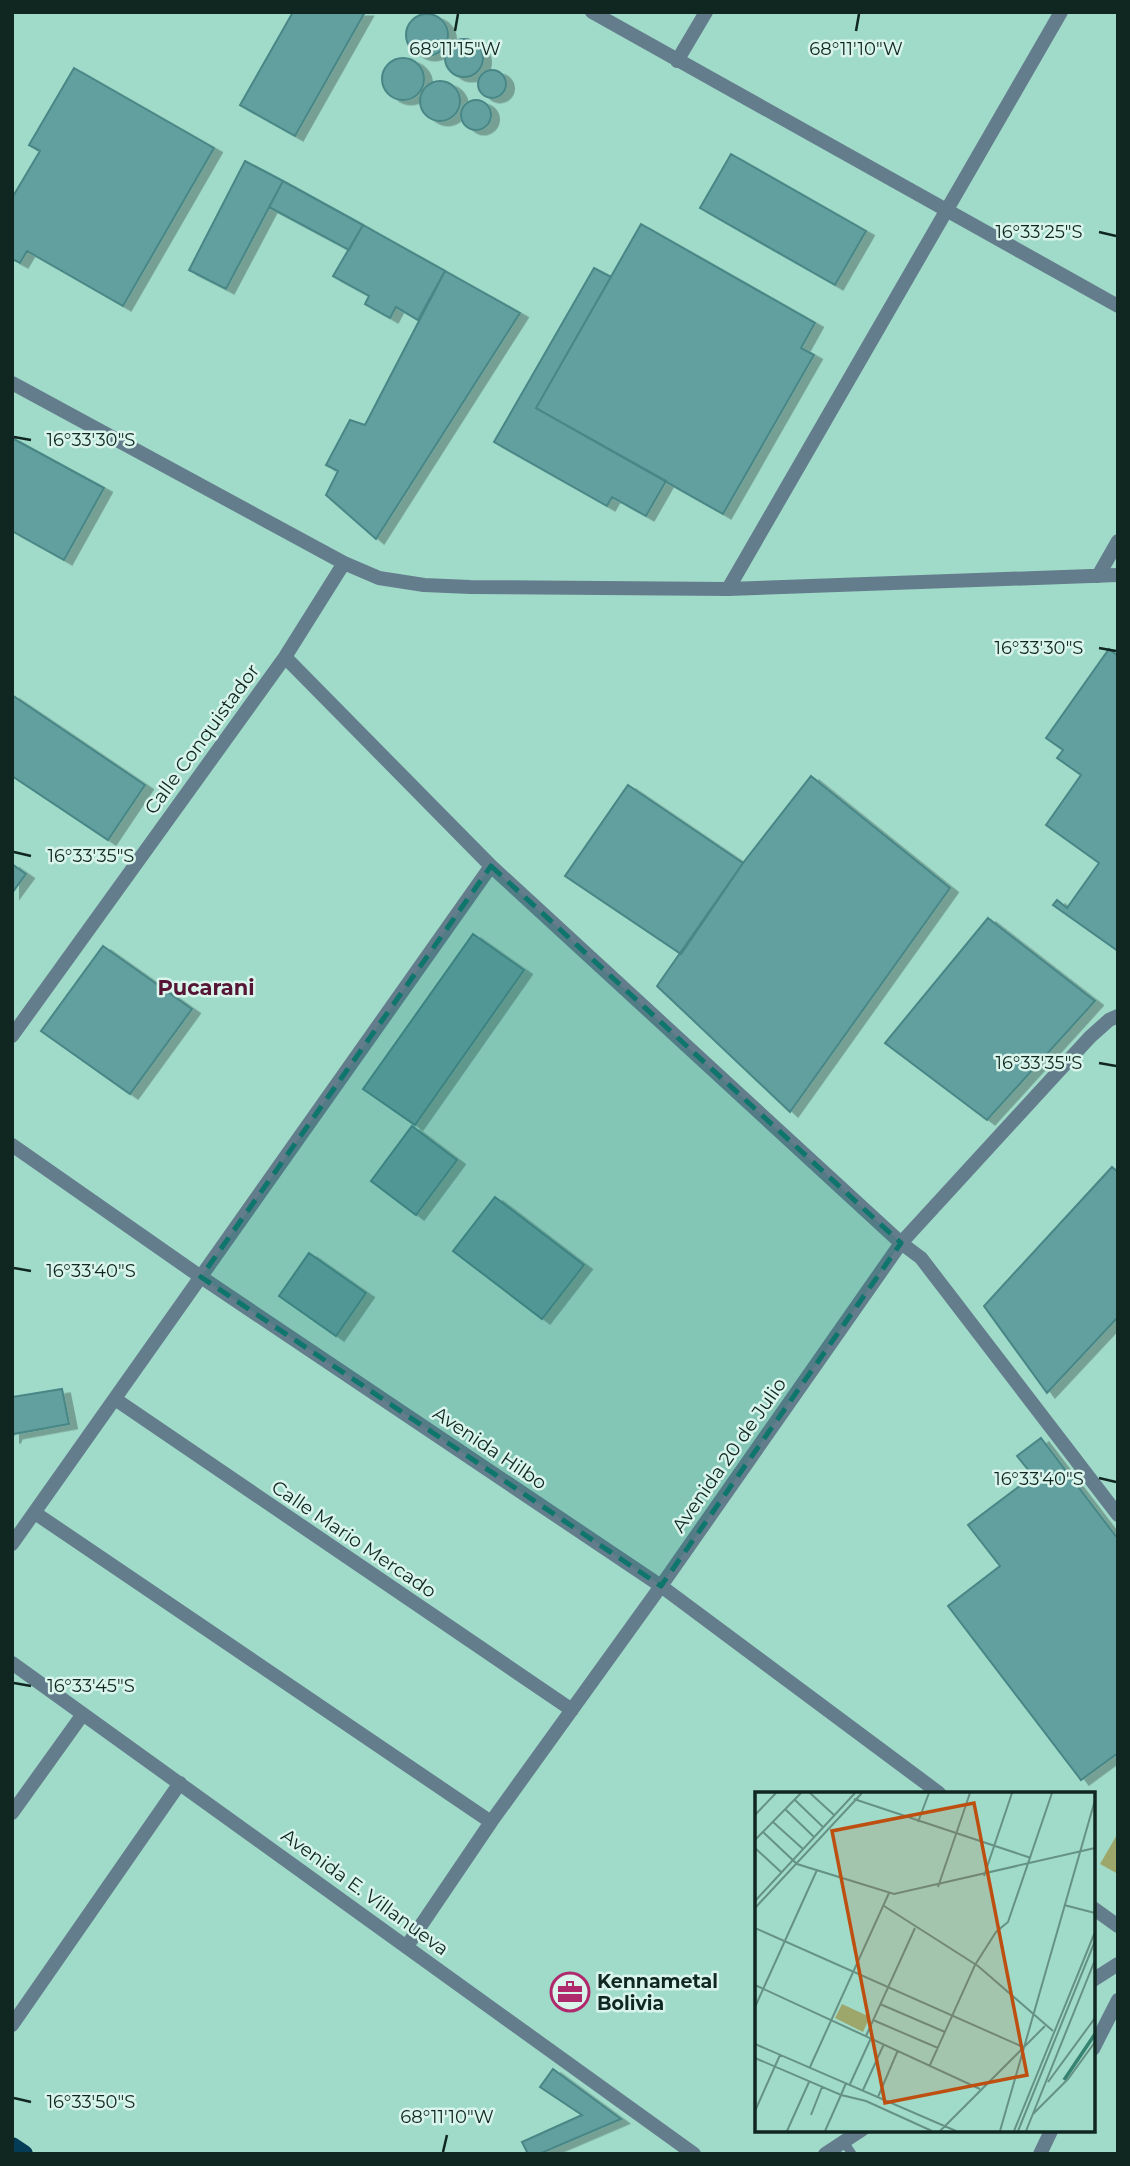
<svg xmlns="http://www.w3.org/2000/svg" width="1130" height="2166" viewBox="0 0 1130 2166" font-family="Montserrat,sans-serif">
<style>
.green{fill:#9ea76b}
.building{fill:#629f9f;stroke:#498686;stroke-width:2;filter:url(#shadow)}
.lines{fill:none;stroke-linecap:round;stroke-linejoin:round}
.lane{stroke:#647d8c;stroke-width:9}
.street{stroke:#647d8c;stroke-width:14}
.primary{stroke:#033c56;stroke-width:18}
.marked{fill:#0f766e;fill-opacity:0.2;stroke:#0f766e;stroke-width:5;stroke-dasharray:14 9;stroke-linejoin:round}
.ticks{fill:none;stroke:#102721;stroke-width:2.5}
.labels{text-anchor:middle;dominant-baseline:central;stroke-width:5;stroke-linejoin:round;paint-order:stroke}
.street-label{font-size:19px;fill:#102721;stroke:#d8f4eb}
.poi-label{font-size:19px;font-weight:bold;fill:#102721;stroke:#d8f4eb;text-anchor:start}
.neighbourhood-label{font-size:21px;font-weight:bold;fill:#561534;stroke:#d8f4eb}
.inset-river{fill:none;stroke:#358370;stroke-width:3.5}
.inset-road{fill:none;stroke:#669286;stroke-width:2}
.view{fill:#bd4f10;fill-opacity:0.15;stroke:#bd4f10;stroke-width:3.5}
.inset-edge{fill:none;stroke:#102721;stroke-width:3.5}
.ticks-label{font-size:18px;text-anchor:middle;fill:#102721;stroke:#d8f4eb;stroke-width:5;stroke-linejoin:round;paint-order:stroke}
</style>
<defs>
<filter id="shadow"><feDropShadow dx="8" dy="4.5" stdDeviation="0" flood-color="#0004"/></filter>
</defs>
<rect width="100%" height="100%" fill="#a0dac9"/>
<path class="green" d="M1118,1833V1874L1100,1864Z"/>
<path class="building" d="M293,12H365L295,136L240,105Z
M406 35a21 21 0 1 1 42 0a21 21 0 1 1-42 0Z
M445 58a19 19 0 1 1 38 0a19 19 0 1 1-38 0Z
M382 79a21 21 0 1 1 42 0a21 21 0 1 1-42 0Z
M74,68L214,148L123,306L27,251L20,263L12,259V198L40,151L29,145Z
M478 84a14 14 0 1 1 28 0a14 14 0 1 1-28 0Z
M420 101a20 20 0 1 1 40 0a20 20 0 1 1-40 0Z
M461 115a15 15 0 1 1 30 0a15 15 0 1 1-30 0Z
M731,154L866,231L835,285L700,208Z
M245,161L283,181L226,289L189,270Z
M283,181L363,225L349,250L269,207Z
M641,224L815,323L801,348L814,355L723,514L536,408Z
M363,225L445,271L418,320L396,307L390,318L365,304L369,296L333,276Z
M594,268L611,277L536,408L666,481L646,516L612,497L607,506L494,442Z
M445,271L520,313L376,539L326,495L338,471L326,465L350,420L365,425Z
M12,438L104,488L64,560L12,531Z
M1109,649L1118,656V951L1053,905L1057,900L1067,908L1099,863L1046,825L1081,775L1057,758L1063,750L1046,738Z
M12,695L145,785L108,840L12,776Z
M811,776L950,888L790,1112L657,986L743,863Z
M628,785L743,863L681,954L565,876Z
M12,864L26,874L12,893Z
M988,918L1095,1001L987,1120L885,1043Z
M473,934L524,970L415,1125L363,1089Z
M103,946L192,1009L130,1094L41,1031Z
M412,1126L457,1160L416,1215L371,1181Z
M1112,1167L1118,1172V1317L1047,1393L984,1306Z
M495,1197L584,1265L542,1319L453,1251Z
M309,1253L366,1293L336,1336L279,1296Z
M62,1389L69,1424L14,1434L12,1439V1397Z
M1041,1438L1118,1539V1753L1081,1780L948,1606L1000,1566L968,1525L1033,1476L1017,1456Z
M553,2069L621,2119L539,2154H528L522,2142L582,2115L540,2087Z"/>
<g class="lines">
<path class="lane" d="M844,2142L852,2154"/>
<path class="street" d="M592,12L1118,306
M677,61L706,12
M12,383L344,563L379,578L424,585L470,587L728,589L1118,575
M1098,576L1118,541
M728,589L1061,12
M285,657L491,866L901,1243L921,1258L1118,1515
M12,1036L285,657L344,563
M12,1145L201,1277L661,1586L939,1793
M115,1399L572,1710
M35,1513L491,1822
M12,1544L491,866
M12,1663L694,2154
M12,1813L83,1714
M1093,1908L1118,1926
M407,1946L491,1822L661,1586L901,1243L1090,1037L1109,1020L1118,1016
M1093,1980L1118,1964
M12,2025L180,1783
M1093,2049L1118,2000
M825,2154L863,2129
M1040,2154L1052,2129"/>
<path class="primary" d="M12,2146L24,2154"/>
</g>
<path class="marked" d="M491,866L901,1243L661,1586L201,1277Z"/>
<path class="ticks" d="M455,31L458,14M856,31L859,14M1099,232L1116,236M14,437L31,440M1099,648L1116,651M14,852L31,856M1099,1063L1116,1066M14,1268L31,1271M1099,1478L1116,1482M14,1683L31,1686M14,2098L31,2102M443,2152L447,2135"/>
<defs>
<symbol id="office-ring" viewBox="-11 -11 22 22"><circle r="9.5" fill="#d8f4eb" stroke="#b0296d" stroke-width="1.5"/><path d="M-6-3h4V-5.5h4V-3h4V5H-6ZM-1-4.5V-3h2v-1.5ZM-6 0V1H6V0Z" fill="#b0296d"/></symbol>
</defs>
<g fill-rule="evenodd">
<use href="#office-ring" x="548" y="1970" width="44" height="44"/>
</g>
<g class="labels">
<g class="street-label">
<text transform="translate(202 739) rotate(-54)">Calle Conquistador</text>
<text transform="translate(490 1448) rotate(34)">Avenida Hilbo</text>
<text transform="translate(729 1455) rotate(-55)">Avenida 20 de Julio</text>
<text transform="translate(354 1539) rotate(34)">Calle Mario Mercado</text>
<text transform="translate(365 1892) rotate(36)">Avenida E. Villanueva</text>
</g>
<g class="poi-label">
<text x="597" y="1981">Kennametal<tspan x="597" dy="22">Bolivia</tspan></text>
</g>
<g class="neighbourhood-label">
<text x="206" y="987">Pucarani</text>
</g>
</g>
<g transform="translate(755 1792)">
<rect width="340" height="340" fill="#a0dac9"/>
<path d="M87,212L115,225L108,240L80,226Z" fill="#9ea76b"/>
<path class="inset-river" d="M309,288L340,242"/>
<path class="inset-road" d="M55,1L79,23M99,7L276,66M40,8L69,36M30,17L59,45M0,23L21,1M18,30L48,57M163,30L174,1M8,40L42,72L139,102L340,56M0,48L46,1M0,56L26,80M229,84L257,1M183,95L215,1M0,109L100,1M309,113L340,121M129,114L223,174L298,239M0,116L107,1M0,136L268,255M0,193L225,297M125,212L190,240M0,215L62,78M118,228L183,256M111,244L160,136M0,252L201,339M0,266L86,303L91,291M175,273L220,173L241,140L253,130L297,1M55,275L134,101M293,290L340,226M95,292L116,246M108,298L129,252M123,305L143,258M0,319L25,263M278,322L313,287L340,250M56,323L67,295M32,339L54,290M70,339L86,303L111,309L177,339M185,339L290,234M245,339L340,8M259,339L340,140M263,339L340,149M271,339L340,168"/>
<path class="view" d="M219,11L272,283L130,311L77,39Z"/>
<rect width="340" height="340" class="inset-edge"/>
</g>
<g class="ticks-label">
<text x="455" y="55">68°11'15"W</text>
<text x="856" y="55">68°11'10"W</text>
<text x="1039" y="238">16°33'25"S</text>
<text x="91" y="446">16°33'30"S</text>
<text x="1039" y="654">16°33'30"S</text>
<text x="91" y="862">16°33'35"S</text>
<text x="1039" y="1069">16°33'35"S</text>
<text x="91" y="1277">16°33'40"S</text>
<text x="1039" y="1485">16°33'40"S</text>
<text x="91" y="1692">16°33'45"S</text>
<text x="91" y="2108">16°33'50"S</text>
<text x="447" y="2123">68°11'10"W</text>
</g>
<rect width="1130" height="2166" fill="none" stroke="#102721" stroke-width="28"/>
</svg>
